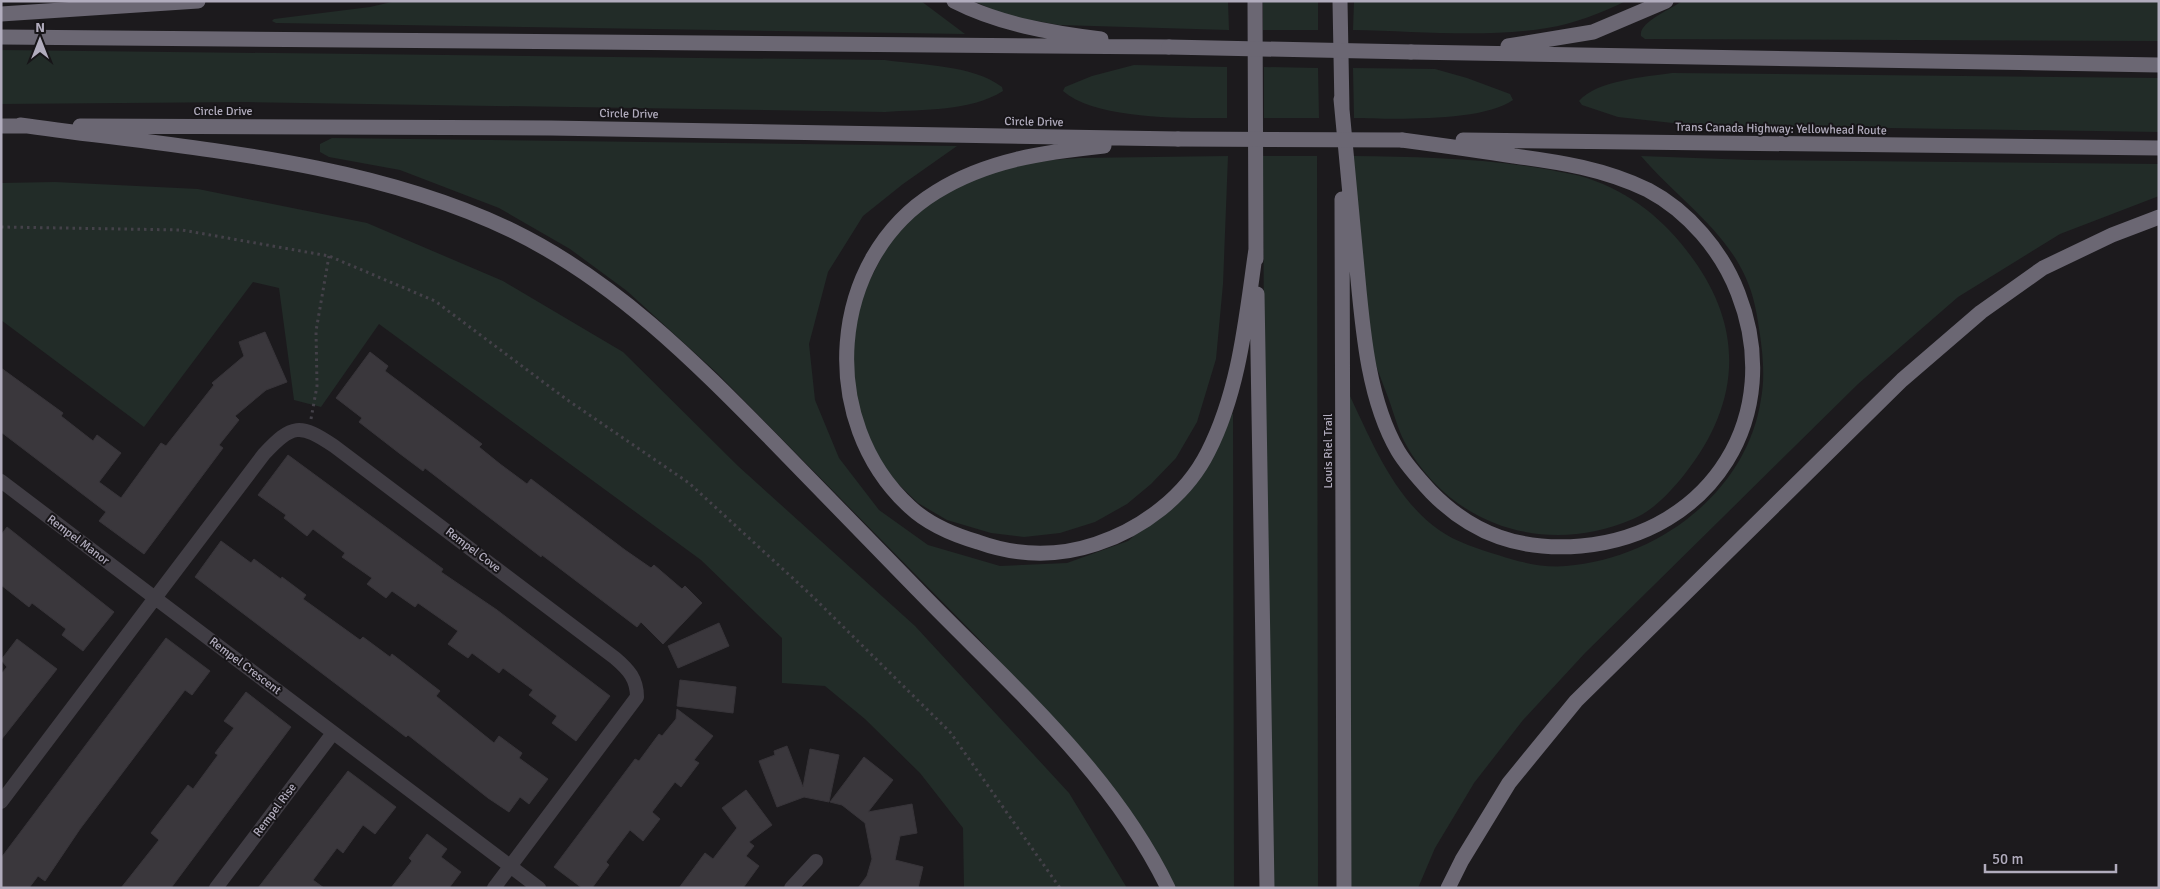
<svg xmlns="http://www.w3.org/2000/svg" width="2160" height="889" viewBox="0 0 2160 889" font-family="Signika,sans-serif">
<style>
.green{fill:#222c28}
.building{fill:#3a373c;stroke:#373439}
.lines{fill:none;stroke-linecap:round;stroke-linejoin:round}
.path{stroke:#444149;stroke-width:3;stroke-dasharray:2.5 4;stroke-linecap:butt}
.street{stroke:#403d44;stroke-width:14}
.highway{stroke:#6b6773;stroke-width:15}
.highway-bridge{stroke:#6b6773;stroke-width:15}
.labels{text-anchor:middle;dominant-baseline:central;stroke-width:4;stroke-linejoin:round;paint-order:stroke}
.street-label{font-size:12px;fill:#b1acbd;stroke:#171518}
</style>
<rect width="100%" height="100%" fill="#1c1a1d"/>
<path class="green" d="M396,1H921L965,34L276,23L272,21L274,19L370,7Z
M974,1H1228L1229,30L1059,25L1004,15Z
M1263,1H1318V30H1263Z
M1354,1H1626C1601,13 1574,24 1547,28C1487,38 1415,31 1353,30Z
M1682,1H2159V41L1645,39L1641,36C1638,22 1672,9 1682,1Z
M1,50L885,60C920,65 974,65 1002,87L1003,91C969,112 924,109 885,112L245,102L1,104Z
M1134,65L1227,67V118C1184,118 1096,120 1063,91L1065,87L1092,76Z
M1264,67L1318,68L1319,118H1264Z
M1353,68L1435,69L1467,78L1510,94L1513,100C1483,122 1392,119 1354,118Z
M1672,73L2159,78V132L1691,125L1618,117L1582,105L1579,101C1597,80 1646,77 1672,73Z
M332,138L957,146L903,184L863,216L828,272L809,344L815,400L839,458L879,510L928,545L1000,566L1067,563L1128,541L1187,491L1233,413L1234,888H1171L1094,765L978,638L717,373L627,291L570,249L499,208L400,170L329,157L320,152V144Z
M1228,156L1223,284L1216,359L1197,422L1176,458L1151,484L1127,504L1095,522L1060,533L1024,537L991,533L947,520L918,503L892,478L872,450L852,404L855,309L893,235L933,198L1012,163L1079,158Z
M1263,156H1317L1318,888H1267Z
M1353,156C1418,157 1486,158 1551,170C1563,173 1576,174 1587,178C1632,193 1666,221 1693,259C1746,332 1739,406 1684,475C1671,491 1653,511 1633,519C1546,557 1449,526 1404,441C1398,429 1394,414 1389,400C1382,381 1374,362 1369,342C1364,323 1365,300 1363,280C1360,239 1356,198 1353,156Z
M1641,156L1750,160L2159,164V196L2060,234L1958,297L1858,384L1585,653L1523,720L1474,783L1435,848L1418,888H1350L1349,394C1372,442 1394,498 1439,530C1456,542 1478,549 1498,555C1519,562 1543,568 1566,566C1656,559 1747,493 1761,399C1765,378 1763,356 1760,335C1757,314 1754,295 1745,276C1723,228 1675,196 1641,156Z
M55,182L198,189L367,223L503,281L623,352L738,466L915,626L1069,793L1127,888L964,887L963,828L920,773L865,719L825,686L782,683V638L701,560L379,324L321,407L294,400L279,288L253,282L144,427L1,320V183Z"/>
<path class="building" d="M265,332L287,382L266,390L235,416L239,420L219,445L223,448L144,554L99,521L106,512L1,432V368L63,413L61,416L93,441L97,435L121,453L99,482L121,498L161,443L166,446L214,385L212,383L244,356L239,342Z
M370,352L388,366L385,371L482,444L479,447L500,464L527,484L531,479L625,550L651,568L654,565L682,589L685,586L702,603L663,644L641,622L637,627L542,555L541,557L425,468L423,471L399,453L359,422L362,418L336,398Z
M288,455L443,569L441,572L497,610L610,696L576,741L552,723L557,716L529,695L533,690L503,668L499,673L472,653L468,658L448,644L458,631L418,603L415,607L392,591L386,598L367,584L372,578L342,557L345,553L313,529L307,536L284,518L286,515L258,495Z
M7,527L114,612L83,651L62,635L66,629L32,603L29,607L1,585V535Z
M221,541L251,563L254,559L281,579L282,577L306,595L303,599L360,640L363,637L390,657L392,654L440,691L436,696L494,743L499,736L522,753L519,758L548,779L529,804L520,797L509,812L488,798L408,735L406,737L195,577Z
M719,623L729,646L678,668L668,646Z
M166,638L210,671L192,695L185,690L80,829L45,881L38,876L29,888H1V858Z
M17,639L57,669L1,740V674L7,667L1,660Z
M680,680L736,687L733,713L677,706Z
M246,692L291,727L171,888H121L159,840L151,833L188,785L193,789L218,755L215,753L234,728L224,721Z
M677,709L713,736L694,760L699,763L681,787L675,782L652,812L660,819L643,841L630,830L606,862L609,865L592,888H582L554,867L635,759L639,761L659,734L662,736L676,719Z
M787,746L803,787L810,749L839,755L829,802L804,797L777,807L759,761L775,755L774,751Z
M864,757L893,780L868,812L912,804L917,833L900,836L895,860L923,867L918,888H858L867,876L872,859L865,823L842,805L830,802Z
M348,771L396,807L375,834L363,825L343,853L337,848L313,880L324,888H258Z
M746,790L772,825L749,842L754,846L746,856L759,866L743,888H679L705,853L713,859L737,828L722,808Z
M427,834L447,849L441,857L461,872L449,888H391L412,861L409,858Z"/>
<g class="lines">
<path class="path" d="M1,227L182,230L329,256L435,301L566,399L689,483L810,594L950,732L1060,888
M311,419L317,386L316,331L329,256"/>
<path class="street" d="M1,481L155,598L264,454C292,424 300,423 334,446L615,658C629,670 637,679 637,697L494,888
M1,802L155,598L539,888
M216,888L333,733
M791,888L816,861"/>
<path class="highway" d="M954,1C999,24 1051,33 1101,39
M1255,1L1256,259
M1340,1L1342,109
M1,14L198,1
M1,37L1169,47
M1508,46L1593,32L1666,1
M1411,52L2159,65
M1341,99C1346,152 1351,205 1356,258C1362,320 1366,396 1398,451C1407,466 1419,479 1431,492C1473,535 1521,551 1581,546C1712,534 1786,415 1738,293C1722,251 1688,211 1648,190C1605,169 1560,162 1514,156C1476,150 1439,145 1402,140
M20,125C183,148 364,159 513,231C615,281 693,360 771,439C820,490 869,540 918,590C1007,682 1111,770 1168,888
M1,126H29
M80,126L551,128L1178,139
M1463,140L2159,148
M1104,146C1045,152 987,160 936,192C827,259 817,422 910,507C928,524 954,535 978,542C1017,556 1057,557 1096,544C1142,529 1186,496 1208,452C1240,389 1246,317 1256,249
M1342,199L1344,888
M1257,294L1267,888
M1448,888L1462,860L1509,783L1576,701L1902,380L1981,312L2043,268L2112,235L2159,217"/>
<path class="highway-bridge" d="M1169,47L1411,52
M1178,139L1402,140"/>
</g>
<g class="labels">
<g class="street-label">
<text x="223" y="111">Circle Drive</text>
<text transform="translate(629 114) rotate(1)">Circle Drive</text>
<text transform="translate(1034 122) rotate(1)">Circle Drive</text>
<text transform="translate(1781 129) rotate(1)">Trans Canada Highway: Yellowhead Route</text>
<text transform="translate(1328 451) rotate(-90)">Louis Riel Trail</text>
<text transform="translate(78 540) rotate(37)">Rempel Manor</text>
<text transform="translate(473 550) rotate(37)">Rempel Cove</text>
<text transform="translate(245 666) rotate(37)">Rempel Crescent</text>
<text transform="translate(275 810) rotate(-53)">Rempel Rise</text>
</g>
</g>
<rect width="2160" height="889" fill="none" stroke="#b1acbd" stroke-width="5"/>
<g transform="translate(40 40)" stroke="#171518" stroke-width="4" paint-order="stroke">
<path d="M0-4L9 19L0 12L-9 19Z" fill="#b1acbd"/>
<text y="-8" font-size="14" font-weight="bold" text-anchor="middle" fill="#b1acbd">N</text>
</g>
<path d="M1985 864v8h131v-8" fill="none" stroke="#b1acbd" stroke-width="2.5"/>
<text x="1992" y="864" font-size="15" fill="#b1acbd" stroke="#171518" stroke-width="4" paint-order="stroke">50 m</text>
</svg>
